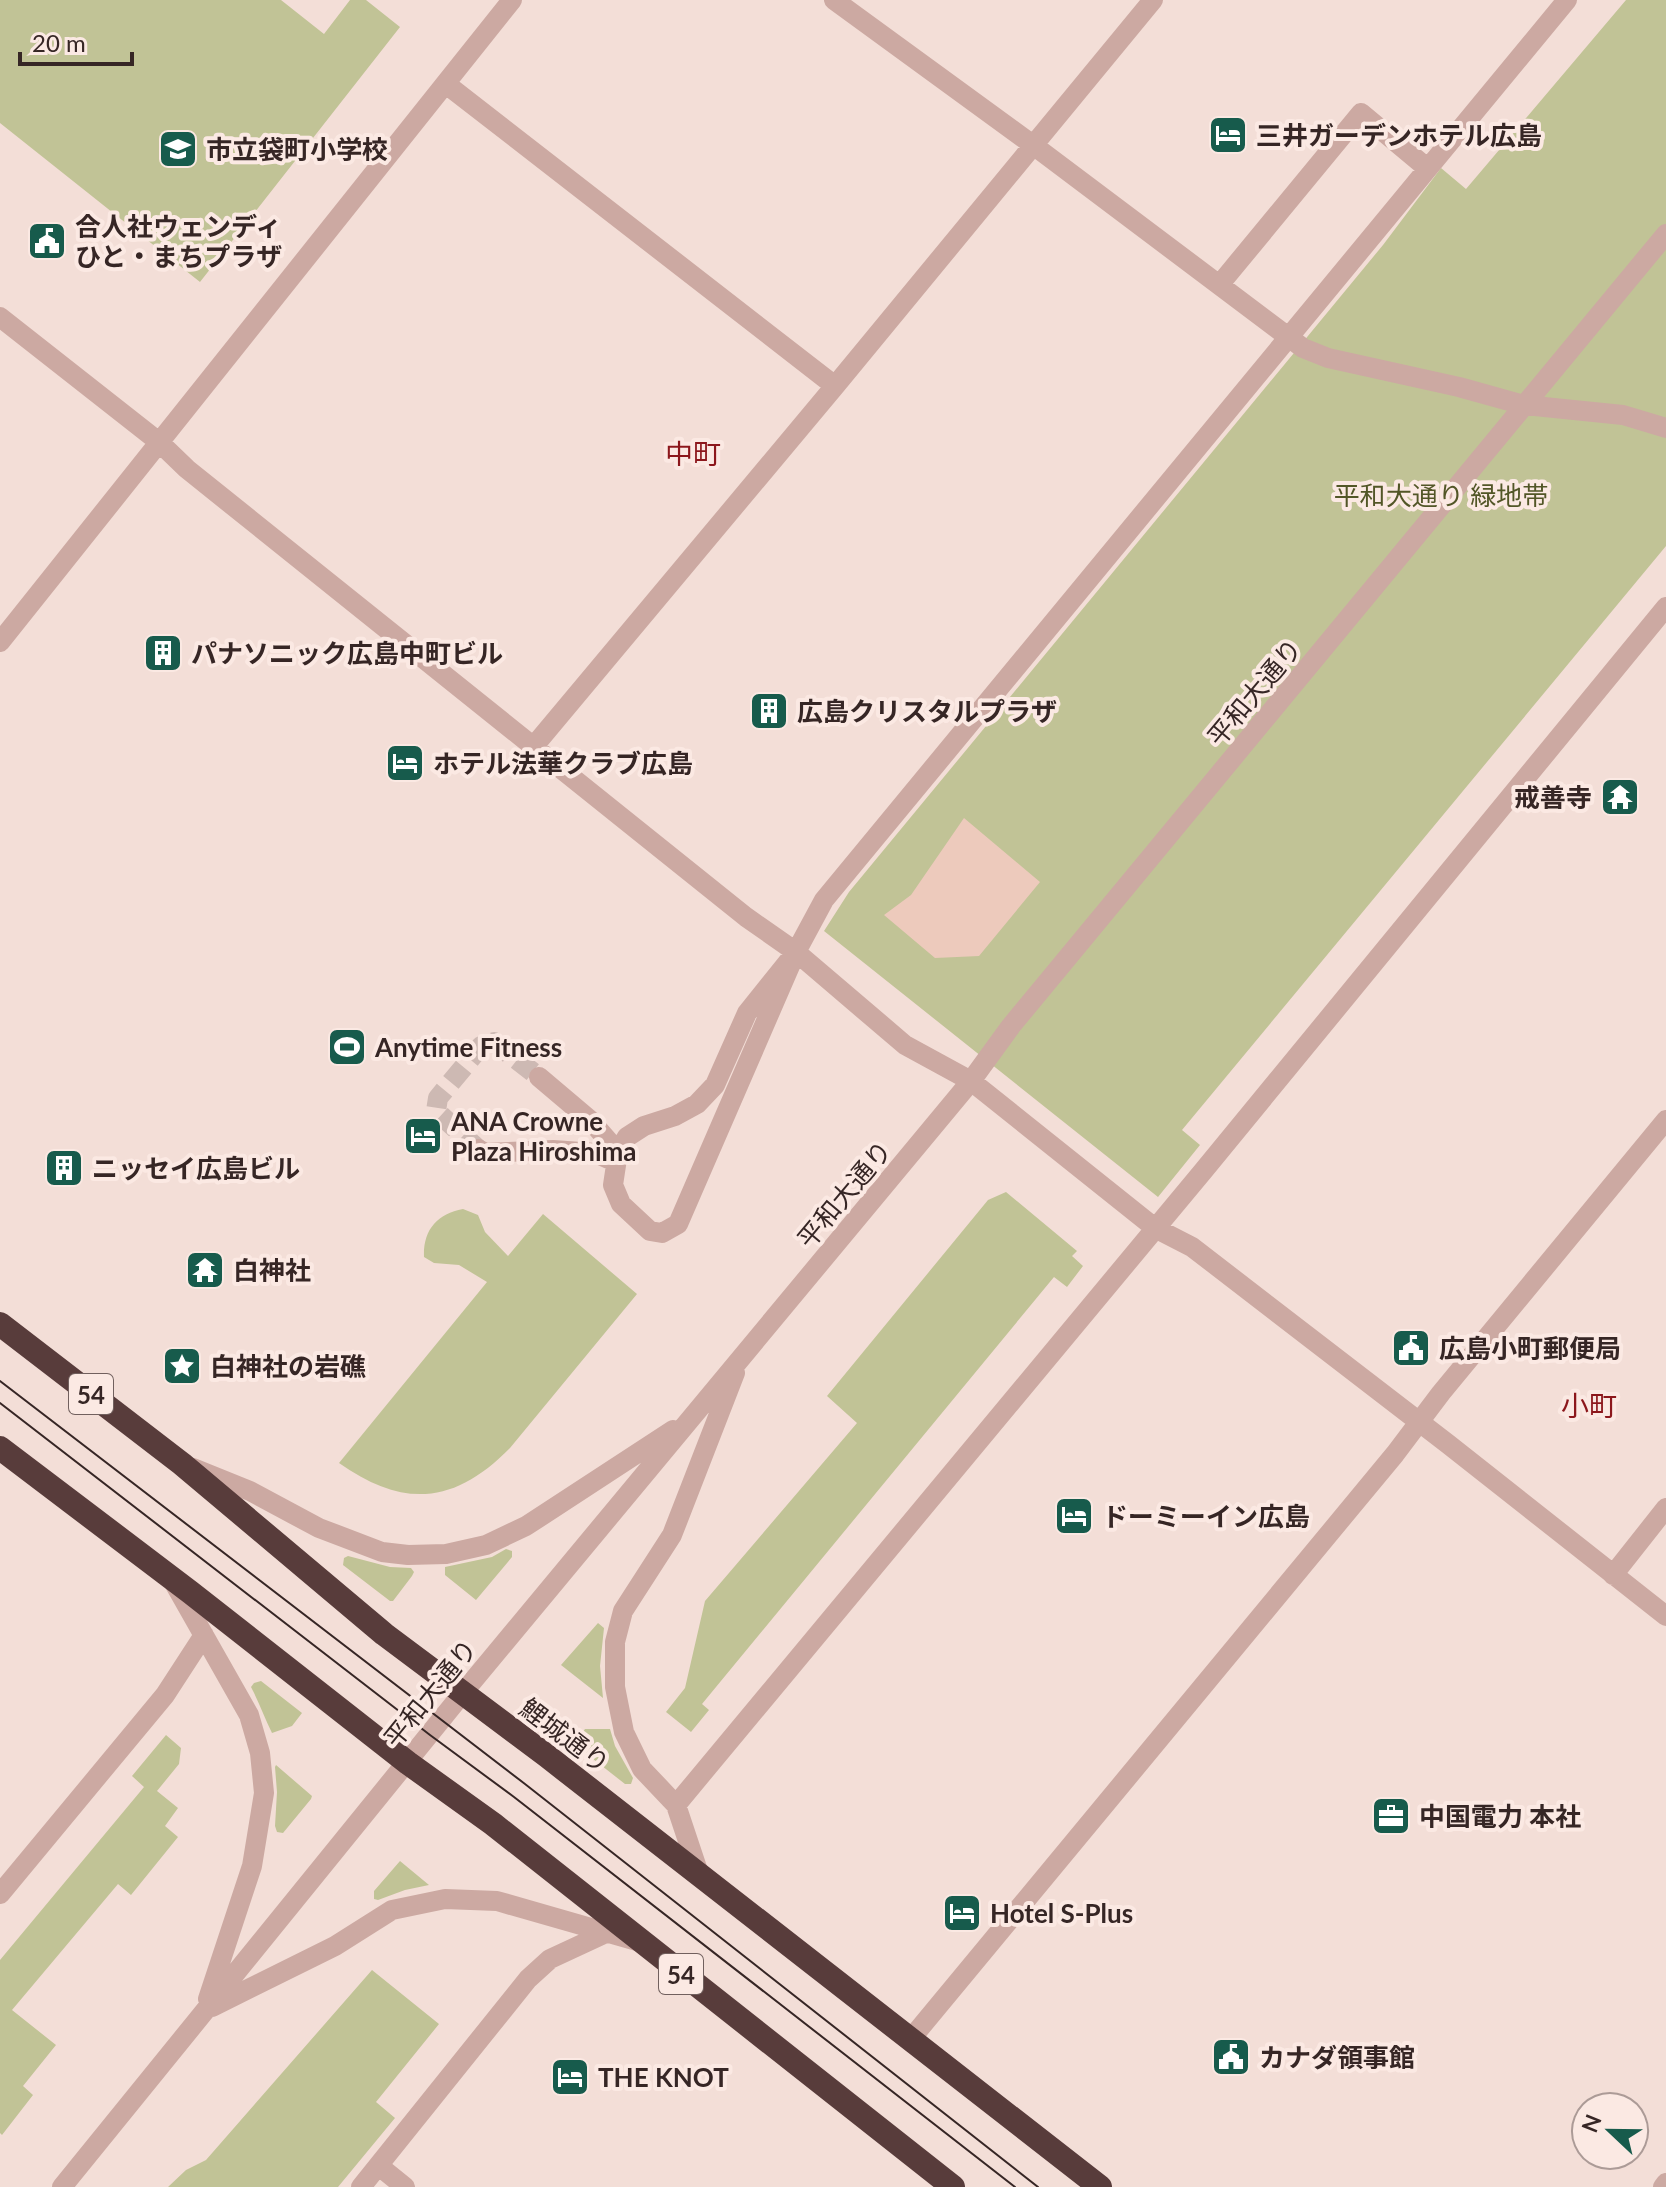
<svg xmlns="http://www.w3.org/2000/svg" width="1666" height="2187" viewBox="0 0 1666 2187" font-family="Lato,'Noto Sans JP',sans-serif">
<style>
.green{fill:#c1c396}
.plaza{fill:#edcabc}
.lines{fill:none;stroke-linecap:round;stroke-linejoin:round}
.minor-tunnel{stroke:#cdb9b3;stroke-width:20;stroke-dasharray:20 10;stroke-linecap:butt}
.minor{stroke:#cca9a2;stroke-width:20}
.highway{stroke:#583c3b;stroke-width:24}
.tram{stroke:#362625;stroke-width:2}
.labels{text-anchor:middle;dominant-baseline:central;stroke-width:8;stroke-linejoin:round;paint-order:stroke}
.shield{fill:#fbe9e3;stroke:#71605e;stroke-width:2}
.shield-label{font-size:24px;font-weight:bold;fill:#362625}
.poi-label{font-size:26px;font-weight:bold;fill:#362625;stroke:#fbe9e3;text-anchor:start}
.park-label{font-size:26px;fill:#525627;stroke:#fbe9e3}
.street-label{font-size:26px;fill:#362625;stroke:#fbe9e3}
.neighbourhood-label{font-size:28px;fill:#8c171c;stroke:#fbe9e3}
</style>
<rect width="100%" height="100%" fill="#f3ded7"/>
<path class="green" d="M0,0H281L324,34L350,0H366L400,27L200,282L0,123Z
M1626,0H1666V546L1182,1130L1200,1145L1158,1197L824,931L849,892L1383,245L1441,168L1466,189Z
M1006,1192L1077,1251L1072,1256L1083,1266L1067,1287L1054,1277L702,1704L709,1710L691,1732L666,1712L685,1688L705,1601L857,1423L827,1396L988,1200Z
M463,1209L478,1215L485,1232L508,1256L543,1214L637,1294L510,1448C455,1504 404,1509 339,1463L487,1282L459,1265L434,1263L424,1257C423,1230 437,1214 463,1209Z
M506,1549L512,1551V1557L476,1600L445,1575V1567L492,1557Z
M348,1556L390,1567L411,1568L414,1572L412,1576L393,1601H390L343,1565L344,1558Z
M598,1623L604,1628L600,1666L603,1698L561,1665Z
M261,1681L302,1713L292,1726L272,1733C265,1719 259,1702 251,1687L254,1683Z
M585,1729H610L615,1746L633,1778L631,1784H625L574,1744Z
M166,1735L181,1748L179,1764L157,1791L178,1808L165,1826L178,1837L131,1895L118,1884L12,2010L56,2045L23,2086L33,2095L2,2135L0,2133V1960L144,1787L132,1776Z
M276,1765L312,1796L311,1799L283,1833L277,1832L275,1826L277,1792L275,1767Z
M400,1861L429,1885L405,1890L378,1900L374,1899V1891Z
M372,1970L439,2024L376,2102L395,2118L338,2187H168L186,2170L206,2160Z"/>
<path class="plaza" d="M964,818L1040,882L979,956L935,958L884,915L911,895Z"/>
<g class="lines">
<path class="minor-tunnel" d="M478,1149L436,1111L438,1098L481,1046L494,1042L539,1077"/>
<path class="minor" d="M834,0L1033,145L1303,348L1328,358L1459,387L1524,405L1623,415L1666,428
M446,84L835,386
M1220,284L1361,113L1427,168
M0,317L159,442L187,469L746,917L796,952L905,1045L971,1081L1155,1228L1192,1247L1448,1444L1666,1616
M0,642L512,0
M534,746L835,386L1153,0
M796,952L747,1013L715,1085L697,1104L675,1116L644,1126L627,1137L618,1152L613,1185L621,1204L650,1231L662,1233L678,1224L796,952L824,900L1567,0
M539,1077L591,1121L618,1152
M478,1149L485,1153L553,1150L595,1153L615,1162
M193,1468L250,1491L319,1528L382,1552L408,1555L446,1554L486,1545L526,1526L673,1430
M1613,1575L1666,1508
M173,1581L249,1715L260,1753L264,1793L252,1866L208,1999
M676,1805L1204,1170L1666,607
M699,1874L676,1805L642,1769L624,1732L615,1687V1642L623,1611L672,1535L735,1373
M0,1894L165,1695L204,1635
M212,2007L335,1946L392,1910L445,1899L497,1901L640,1942
M910,2040L1395,1454L1441,1393L1666,1120
M379,2166L405,2187
M62,2187L462,1694L971,1081L1011,1026L1666,234
M361,2187L528,1979L550,1959L606,1933
M1663,2187L1666,2183"/>
<path class="highway" d="M0,1324L182,1464L384,1634L547,1756L1100,2187
M0,1448L190,1592L408,1763L493,1824L953,2187"/>
<path class="tram" d="M0,1381L525,1784L1038,2187
M0,1403L430,1735L514,1797L1015,2187"/>
</g>
<defs>
<symbol id="hotel-square" viewBox="-11 -11 22 22"><rect x="-9" y="-9" width="18" height="18" rx="4" fill="#175b4c" stroke="#fbe9e3"/><path d="M-6-4.5h1.5V1H6V5H4.5V3h-9V5H-6ZM-4 0a1.8 1.8 0 1 1 3.6 0ZM.5 0V-2.5h3Q6-2.5 6 0Z" fill="#fff"/></symbol>
<symbol id="school-square" viewBox="-11 -11 22 22"><rect x="-9" y="-9" width="18" height="18" rx="4" fill="#175b4c" stroke="#fbe9e3"/><path d="M0-5L7-2L0 1L-7-2ZM-4 1L0 2.5L4 1V4Q0 6-4 4Z" fill="#fff"/></symbol>
<symbol id="civic-square" viewBox="-11 -11 22 22"><rect x="-9" y="-9" width="18" height="18" rx="4" fill="#175b4c" stroke="#fbe9e3"/><path d="M-.6-6.5H3V-4.5H.6V-3L4-1V1h2V6H-6V1h2V-1L-.6-3ZM-1.2 2.5V6h2.4V2.5Z" fill="#fff"/></symbol>
<symbol id="building-square" viewBox="-11 -11 22 22"><rect x="-9" y="-9" width="18" height="18" rx="4" fill="#175b4c" stroke="#fbe9e3"/><path d="M-4-6H4V6H1V3H-1V6H-4ZM-2.5-4.3h1.7v1.8h-1.7ZM.8-4.3h1.7v1.8H.8ZM-2.5-1h1.7V.8h-1.7ZM.8-1h1.7V.8H.8Z" fill="#fff"/></symbol>
<symbol id="temple-square" viewBox="-11 -11 22 22"><rect x="-9" y="-9" width="18" height="18" rx="4" fill="#175b4c" stroke="#fbe9e3"/><path d="M0-6L5-2H3V0L6.5 2.5H4V6H1.5V3h-3V6H-4V2.5H-6.5L-3 0V-2H-5Z" fill="#fff"/></symbol>
<symbol id="stadium-square" viewBox="-11 -11 22 22"><rect x="-9" y="-9" width="18" height="18" rx="4" fill="#175b4c" stroke="#fbe9e3"/><path d="M0-5a6.5 5 0 1 0 0 10a6.5 5 0 1 0 0-10ZM-3.5-1.8h7v3.6h-7Z" fill="#fff"/></symbol>
<symbol id="sight-square" viewBox="-11 -11 22 22"><rect x="-9" y="-9" width="18" height="18" rx="4" fill="#175b4c" stroke="#fbe9e3"/><path d="M0-6L1.8-2.2L6-1.7L2.9 1.2L3.7 5.4L0 3.3L-3.7 5.4L-2.9 1.2L-6-1.7L-1.8-2.2Z" fill="#fff"/></symbol>
<symbol id="office-square" viewBox="-11 -11 22 22"><rect x="-9" y="-9" width="18" height="18" rx="4" fill="#175b4c" stroke="#fbe9e3"/><path d="M-6-3h4V-5.5h4V-3h4V5H-6ZM-1-4.5V-3h2v-1.5ZM-6 0V1H6V0Z" fill="#fff"/></symbol>
</defs>
<g fill-rule="evenodd">
<use href="#hotel-square" x="1206" y="113" width="44" height="44"/>
<use href="#school-square" x="156" y="127" width="44" height="44"/>
<use href="#civic-square" x="25" y="219" width="44" height="44"/>
<use href="#building-square" x="141" y="631" width="44" height="44"/>
<use href="#building-square" x="747" y="689" width="44" height="44"/>
<use href="#hotel-square" x="383" y="741" width="44" height="44"/>
<use href="#temple-square" x="1598" y="775" width="44" height="44"/>
<use href="#stadium-square" x="325" y="1025" width="44" height="44"/>
<use href="#hotel-square" x="401" y="1114" width="44" height="44"/>
<use href="#building-square" x="42" y="1146" width="44" height="44"/>
<use href="#temple-square" x="183" y="1248" width="44" height="44"/>
<use href="#civic-square" x="1389" y="1326" width="44" height="44"/>
<use href="#sight-square" x="160" y="1344" width="44" height="44"/>
<use href="#hotel-square" x="1052" y="1494" width="44" height="44"/>
<use href="#office-square" x="1369" y="1794" width="44" height="44"/>
<use href="#hotel-square" x="940" y="1891" width="44" height="44"/>
<use href="#civic-square" x="1209" y="2035" width="44" height="44"/>
<use href="#hotel-square" x="548" y="2055" width="44" height="44"/>
</g>
<g class="labels">
<g class="shield">
<rect x="69" y="1374" width="44" height="40" rx="6"/>
<rect x="659" y="1954" width="44" height="40" rx="6"/>
</g>
<g class="shield-label">
<text x="91" y="1394">54</text>
<text x="681" y="1974">54</text>
</g>
<g class="poi-label">
<text x="1256" y="135">三井ガーデンホテル広島</text>
<text x="206" y="149">市立袋町小学校</text>
<text x="75" y="226">合人社ウェンディ<tspan x="75" dy="30">ひと・まちプラザ</tspan></text>
<text x="191" y="653">パナソニック広島中町ビル</text>
<text x="797" y="711">広島クリスタルプラザ</text>
<text x="433" y="763">ホテル法華クラブ広島</text>
<text x="1592" y="797" text-anchor="end">戒善寺</text>
<text x="375" y="1047">Anytime Fitness</text>
<text x="451" y="1121">ANA Crowne<tspan x="451" dy="30">Plaza Hiroshima</tspan></text>
<text x="92" y="1168">ニッセイ広島ビル</text>
<text x="233" y="1270">白神社</text>
<text x="1439" y="1348">広島小町郵便局</text>
<text x="210" y="1366">白神社の岩礁</text>
<text x="1102" y="1516">ドーミーイン広島</text>
<text x="1419" y="1816">中国電力 本社</text>
<text x="990" y="1913">Hotel S-Plus</text>
<text x="1259" y="2057">カナダ領事館</text>
<text x="598" y="2077">THE KNOT</text>
</g>
<g class="park-label">
<text x="1441" y="495">平和大通り 緑地帯</text>
</g>
<g class="street-label">
<text transform="translate(1254 692) rotate(-50)">平和大通り</text>
<text transform="translate(844 1194) rotate(-50)">平和大通り</text>
<text transform="translate(430 1693) rotate(-51)">平和大通り</text>
<text transform="translate(565 1735) rotate(37)">鯉城通り</text>
</g>
<g class="neighbourhood-label">
<text x="693" y="453">中町</text>
<text x="1589" y="1405">小町</text>
</g>
</g>
<g transform="translate(1610 2131) rotate(292)"><circle r="38" fill="#fbe9e3" stroke="#ac9b97" stroke-width="2"/>
<path d="M0-6L14 30L0 20L-14 30Z" fill="#175b4c"/>
<text y="-12" font-size="22" font-weight="bold" text-anchor="middle" fill="#362625">N</text>
</g>
<path d="M20 52v12h112v-12" fill="none" stroke="#362625" stroke-width="4"/>
<text x="32" y="52" font-size="24" fill="#362625" stroke="#fbe9e3" stroke-width="6" paint-order="stroke">20 m</text>
</svg>
